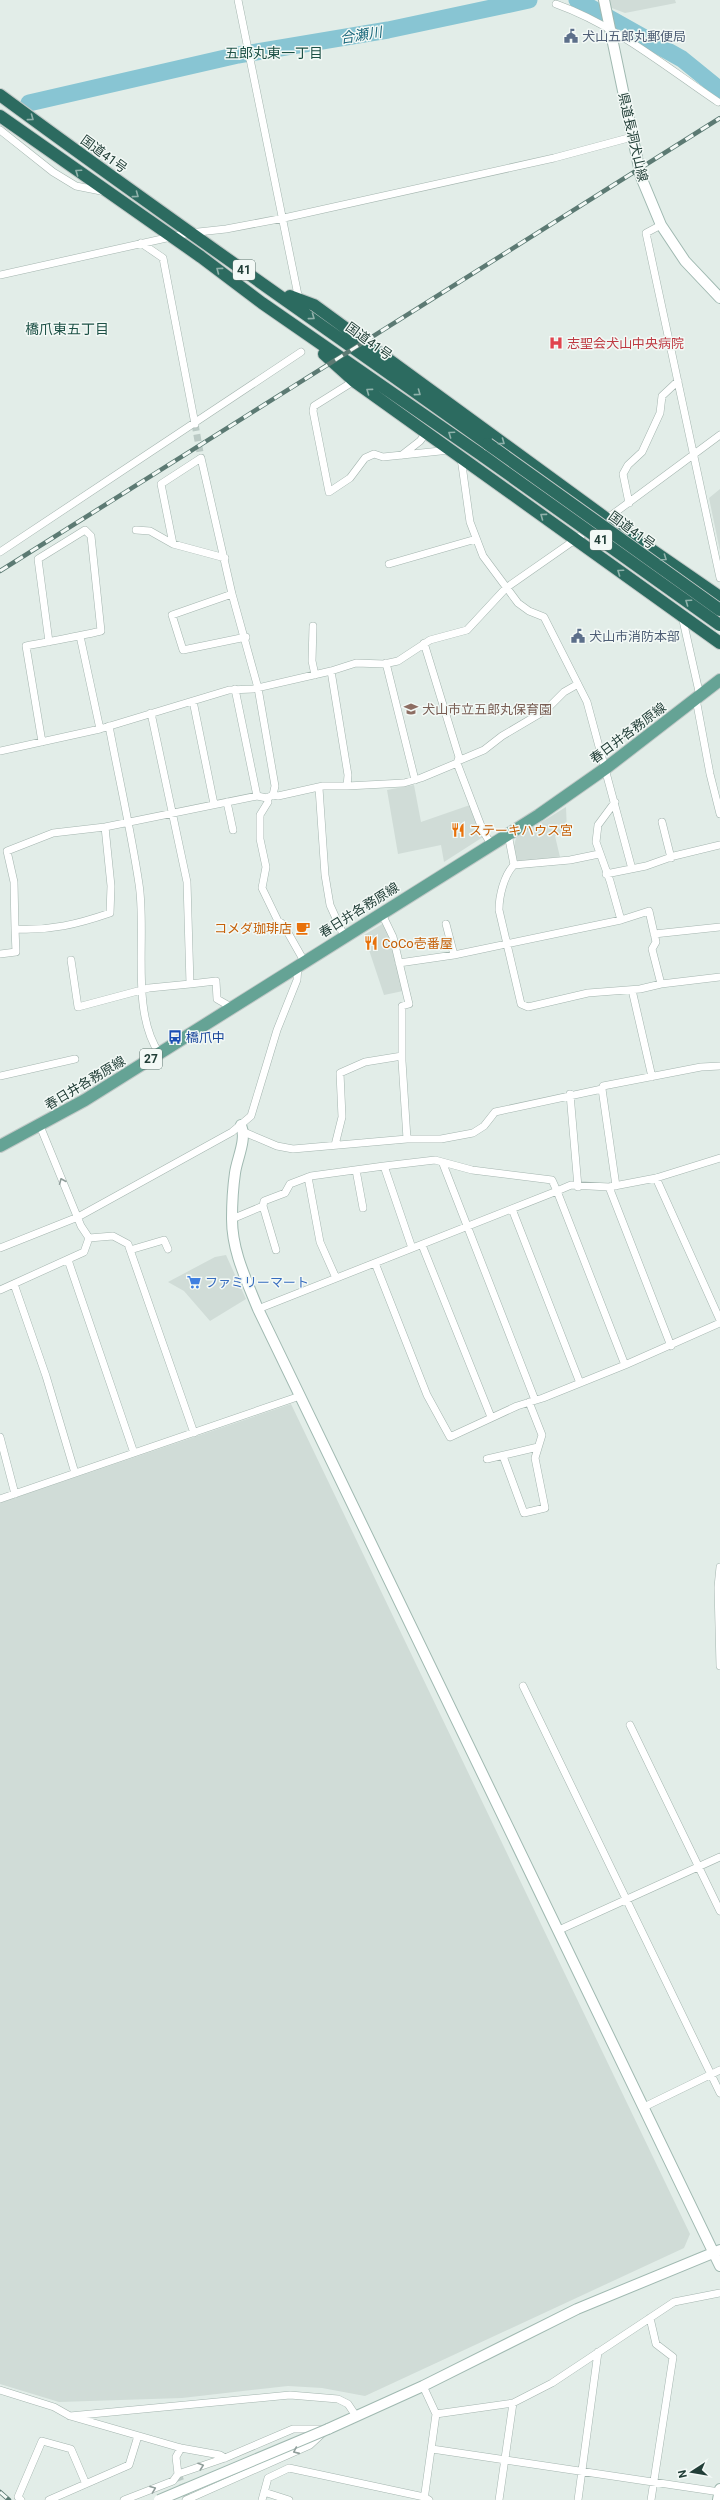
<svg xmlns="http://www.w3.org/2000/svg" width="720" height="2500" viewBox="0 0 720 2500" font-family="Roboto,'Noto Sans JP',sans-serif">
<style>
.built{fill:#d0dcd7}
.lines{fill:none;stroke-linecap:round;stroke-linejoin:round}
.river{stroke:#88c5d3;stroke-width:17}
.street-tunnel{stroke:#bbcac5;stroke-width:7;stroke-dasharray:7 3.5;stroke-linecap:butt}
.street-casing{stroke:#a4b5af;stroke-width:8}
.secondary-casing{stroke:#a0b9b1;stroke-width:12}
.primary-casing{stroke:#c1c9c7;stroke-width:14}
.highway-casing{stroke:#c1c9c7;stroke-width:14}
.street{stroke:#fff;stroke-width:7}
.secondary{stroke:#fff;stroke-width:10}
.primary{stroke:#65a395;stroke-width:12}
.highway{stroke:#2c6b60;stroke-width:12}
.rail-casing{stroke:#5c7a73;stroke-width:4.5}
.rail{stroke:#f3f9f6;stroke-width:3;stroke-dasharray:9;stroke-linecap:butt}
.secondary-bridge-casing{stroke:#a0b9b1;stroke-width:12;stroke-linecap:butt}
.highway-bridge-casing{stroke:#c1c9c7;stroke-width:14;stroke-linecap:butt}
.secondary-bridge{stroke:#fff;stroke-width:10}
.highway-bridge{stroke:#2c6b60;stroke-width:12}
.oneway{stroke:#90b2ab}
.oneway2{stroke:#909e9b}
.labels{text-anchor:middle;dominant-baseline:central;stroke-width:3;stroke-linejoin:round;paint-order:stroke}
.shield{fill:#f3f9f6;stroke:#607670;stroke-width:1}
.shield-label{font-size:12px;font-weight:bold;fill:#213e37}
.service-label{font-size:13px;fill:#4e5e75;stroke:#f3f9f6;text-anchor:start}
.street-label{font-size:13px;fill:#213e37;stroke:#f3f9f6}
.health-label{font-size:13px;fill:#be3a42;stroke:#f3f9f6;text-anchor:start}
.education-label{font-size:13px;fill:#785e54;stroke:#f3f9f6;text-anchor:start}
.food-label{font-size:13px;fill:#c56008;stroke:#f3f9f6;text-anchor:start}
.transit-label{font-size:13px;fill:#164399;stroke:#f3f9f6;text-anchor:start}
.shop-label{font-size:13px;fill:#366cbe;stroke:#f3f9f6;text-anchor:start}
.water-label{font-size:14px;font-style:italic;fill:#1a687c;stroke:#f3f9f6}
.neighbourhood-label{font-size:14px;fill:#1d5146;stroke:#f3f9f6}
</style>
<rect width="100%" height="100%" fill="#e2ede8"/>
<path class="built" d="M608,0H675L676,3L625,13L609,7Z
M720,489V551L709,498Z
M414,785L421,822L470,805L483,837L444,862L441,845L398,854L387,790Z
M566,807L567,832L555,836L560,857L517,862L514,846L516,838Z
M384,923L390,938L403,991L384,995L364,935Z
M226,1255L246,1299L210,1321L184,1291L168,1282L215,1257Z
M291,1404L690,2234L684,2248L365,2396L322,2388L288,2386L182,2398L59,2402L0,2384V1503Z"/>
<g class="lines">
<path class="river" d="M577,0L682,59L720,90
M29,103L238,55L388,30L529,0"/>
<path class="street-tunnel" d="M195,424L201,458
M178,2474L188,2499"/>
<defs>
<path id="street" d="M238,0L299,300
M556,4C615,25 666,67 718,102
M0,130L53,172L76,186L106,192
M661,225L646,233L720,578
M141,243L163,258L195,424
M0,275L189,233L226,229L284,218L554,158L632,137
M354,381L314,406L313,411L329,492L350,478L365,458L374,454L383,457L450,450
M402,455L420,441L426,433
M461,458L470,522L483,556L518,603L529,611L544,617L587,702L632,869
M629,503L623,474L628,465L642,452L660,413L662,396L678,381
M605,520L720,435
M136,530L150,531L173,544
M0,552L301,352
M389,564L476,539
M232,594L172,615L183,650L246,637
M682,616L700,696
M313,626L312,661L315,675
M80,636L100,729
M424,643L459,757L457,763
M386,663L415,780
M235,689L257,796
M696,699L710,774L720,814
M193,701L214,804
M109,726C119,779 131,831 139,884C147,935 130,1010 159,1053
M42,742L26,646C51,641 76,637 101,631L91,536L85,530L38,559L49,642
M0,751L100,729L229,690L253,689L331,671L356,663L384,664L398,661L430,640L467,630L506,588L589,530
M458,761L484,750L502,736L546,710L564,692L578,684
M347,786L404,783L421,778L457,763L483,831L491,844
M319,788L325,875L330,905L344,936
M273,795L278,796L323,786H347L348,775L331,671
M267,798L268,802L260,815V839L266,867L262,888L278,921L283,924L304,961
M227,802L233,830
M615,802L598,825L596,842L610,881L621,920
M662,822L671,858
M508,834L514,865C504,875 499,896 499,910L521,1004L528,1007L588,993L640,989L661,984L720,977
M514,865L570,860L599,854
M606,874L646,866L674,856L720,845
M381,912L393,937L409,1004L402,1006V1061L407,1139
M446,924L454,955
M15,929L14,882L7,851L53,833L105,827L257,796L267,798L273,795L275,786L258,688L232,594L201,458L161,484L173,544L225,558
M654,934L720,927
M0,954L16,952L15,929C50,931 78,924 110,913L111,886L105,827
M71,960L78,1007L149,988L190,984L187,882L151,713
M399,963L454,955L621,920L649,911L656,942L652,949L661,984
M190,984L216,981L217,999L231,1007
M632,990L652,1077
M0,1076L75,1059
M602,1089L616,1186
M570,1094L578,1187
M40,1126L81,1226L89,1238
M244,1132L277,1146L293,1149L407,1139H441L473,1133L484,1126L495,1112L602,1089L603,1086L701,1067L720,1066
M335,1145L342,1117L340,1073L365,1062L402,1056
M443,1164L535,1400
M356,1170L363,1208
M308,1177L320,1242L336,1278
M656,1178L720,1320
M609,1187L671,1346
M263,1206L276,1250
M512,1209L580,1383
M232,1219L263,1206L264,1201L285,1193L290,1184L311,1176L384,1166
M89,1238L113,1236L128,1244L194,1433
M422,1245L491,1417
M0,1248L78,1217L232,1132L251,1116L277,1030L297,980L298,966
M412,1248L384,1166L435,1160L472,1170L552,1180L557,1191L571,1185L609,1187L656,1178L720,1158
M130,1250L164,1240L168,1249
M68,1260L134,1453
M375,1263L427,1395L450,1437L517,1406L543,1398L625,1365L720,1323
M14,1284L46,1376L75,1473
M0,1290L84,1252L89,1238
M258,1309L557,1191L625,1365
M0,1437L15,1494
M503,1456L524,1513L545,1508L535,1458L542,1435L529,1402
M487,1459L538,1447
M0,1499L300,1396
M720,1567L718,1587L720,1666
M523,1686L720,2093
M630,1725L720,1911
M559,1930L720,1857
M644,2107L720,2070
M650,2318L656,2344L673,2357L651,2500
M423,2386L436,2414L424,2500
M0,2390L54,2407L70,2416L181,2448L220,2455L225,2458
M436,2414L513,2403L552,2383L674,2302L720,2293
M70,2416L290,2395L338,2399L348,2404L356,2416
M432,2449L720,2492
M178,2474L176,2457L181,2448
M264,2492L289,2500
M21,2500L18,2497L42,2441L71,2449L86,2484
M49,2500L129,2465L138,2436
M124,2500L173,2481L178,2474L225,2458L293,2429H323
M186,2500L310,2445L323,2433
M262,2500L268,2478L289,2468L424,2497L429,2500
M499,2500L513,2403
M578,2500L598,2352"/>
<path id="secondary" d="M604,0L641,177L661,225L685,261L720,298
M241,1125C247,1140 237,1158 235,1173C233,1187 232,1204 232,1219C232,1251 246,1279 258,1309L720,2266
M328,2429L423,2386L577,2309L720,2250
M718,2500L720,2489"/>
<path id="primary" d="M0,1146L85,1100L539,815L606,768L720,680"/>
<path id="highway" d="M0,95C161,214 325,327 488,444
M0,116L201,257L262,303L483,456
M290,296L314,305L607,519L720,597
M324,354L354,381L720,643"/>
</defs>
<use href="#street" class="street-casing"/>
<use href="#secondary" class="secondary-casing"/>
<use href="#primary" class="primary-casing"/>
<use href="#highway" class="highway-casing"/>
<use href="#street" class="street"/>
<use href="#secondary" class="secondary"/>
<use href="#primary" class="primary"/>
<use href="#highway" class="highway"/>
<defs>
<path id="rail" d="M0,571L720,118
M0,2492L9,2500"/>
</defs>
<use href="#rail" class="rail-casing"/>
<use href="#rail" class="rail"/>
<defs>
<path id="secondary-bridge" d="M159,2500L328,2429"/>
<path id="highway-bridge" d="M488,444L720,610
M483,456L720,625"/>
</defs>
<use href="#secondary-bridge" class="secondary-bridge-casing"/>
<use href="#highway-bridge" class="highway-bridge-casing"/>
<use href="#secondary-bridge" class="secondary-bridge"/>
<use href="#highway-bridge" class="highway-bridge"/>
</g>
<defs><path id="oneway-chevron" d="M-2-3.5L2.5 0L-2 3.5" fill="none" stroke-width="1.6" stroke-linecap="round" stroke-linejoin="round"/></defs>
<g class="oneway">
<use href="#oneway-chevron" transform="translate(31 118) rotate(36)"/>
<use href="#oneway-chevron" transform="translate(78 172) rotate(-145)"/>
<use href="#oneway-chevron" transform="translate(136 195) rotate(36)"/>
<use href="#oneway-chevron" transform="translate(219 270) rotate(-143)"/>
<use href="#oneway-chevron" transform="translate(312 317) rotate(36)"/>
<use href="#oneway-chevron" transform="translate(369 391) rotate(-144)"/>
<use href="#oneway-chevron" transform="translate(418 393) rotate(36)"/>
<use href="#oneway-chevron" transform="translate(451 434) rotate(-145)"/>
<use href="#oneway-chevron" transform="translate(502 442) rotate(36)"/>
<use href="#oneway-chevron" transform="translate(543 516) rotate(-144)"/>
<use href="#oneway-chevron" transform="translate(664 558) rotate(35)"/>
<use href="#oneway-chevron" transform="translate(620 572) rotate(-145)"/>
<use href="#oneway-chevron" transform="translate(688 602) rotate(-145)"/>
</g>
<g class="oneway2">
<use href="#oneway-chevron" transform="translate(62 1181) rotate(-113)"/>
<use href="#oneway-chevron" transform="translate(296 2451) rotate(156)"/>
<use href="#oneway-chevron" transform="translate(201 2466) rotate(-19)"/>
<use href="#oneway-chevron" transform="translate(153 2489) rotate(-21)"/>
</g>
<defs>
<symbol id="civic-bare" viewBox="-9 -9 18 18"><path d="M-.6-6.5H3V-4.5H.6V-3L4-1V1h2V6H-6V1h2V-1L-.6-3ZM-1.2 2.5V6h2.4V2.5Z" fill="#5c6f8a" stroke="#f3f9f6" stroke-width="2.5" paint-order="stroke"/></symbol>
<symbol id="hospital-bare" viewBox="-9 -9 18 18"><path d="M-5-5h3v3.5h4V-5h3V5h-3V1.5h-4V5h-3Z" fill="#e0444e" stroke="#f3f9f6" stroke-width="2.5" paint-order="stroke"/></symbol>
<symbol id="school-bare" viewBox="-9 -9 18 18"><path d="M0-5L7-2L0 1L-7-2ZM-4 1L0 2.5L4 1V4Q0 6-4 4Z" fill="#8d6e63" stroke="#f3f9f6" stroke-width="2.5" paint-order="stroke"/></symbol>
<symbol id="restaurant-bare" viewBox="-9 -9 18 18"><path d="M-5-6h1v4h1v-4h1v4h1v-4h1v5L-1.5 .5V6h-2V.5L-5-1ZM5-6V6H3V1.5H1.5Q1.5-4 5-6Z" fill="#e8710a" stroke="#f3f9f6" stroke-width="2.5" paint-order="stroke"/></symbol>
<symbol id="cafe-bare" viewBox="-9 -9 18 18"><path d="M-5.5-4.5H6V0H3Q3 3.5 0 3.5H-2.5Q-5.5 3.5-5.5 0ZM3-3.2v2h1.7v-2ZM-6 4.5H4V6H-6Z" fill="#e8710a" stroke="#f3f9f6" stroke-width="2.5" paint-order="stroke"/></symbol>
<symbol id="bus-bare" viewBox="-9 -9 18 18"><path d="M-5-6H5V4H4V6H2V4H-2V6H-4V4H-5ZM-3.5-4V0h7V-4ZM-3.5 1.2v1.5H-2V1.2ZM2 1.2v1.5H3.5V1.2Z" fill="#1a4fb4" stroke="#f3f9f6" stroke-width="2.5" paint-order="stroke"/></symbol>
<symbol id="supermarket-bare" viewBox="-9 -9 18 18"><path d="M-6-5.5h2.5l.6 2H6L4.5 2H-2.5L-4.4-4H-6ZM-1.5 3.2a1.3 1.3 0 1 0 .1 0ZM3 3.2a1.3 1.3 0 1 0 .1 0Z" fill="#3f7fe0" stroke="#f3f9f6" stroke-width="2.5" paint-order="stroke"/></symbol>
</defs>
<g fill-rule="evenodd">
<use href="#civic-bare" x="561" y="26" width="20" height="20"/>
<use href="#hospital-bare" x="546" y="333" width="20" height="20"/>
<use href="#civic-bare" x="568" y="626" width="20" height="20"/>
<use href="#school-bare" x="401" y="699" width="20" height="20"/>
<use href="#restaurant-bare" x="448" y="820" width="20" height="20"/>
<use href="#cafe-bare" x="293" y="918" width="20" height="20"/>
<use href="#restaurant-bare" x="361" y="933" width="20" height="20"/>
<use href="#bus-bare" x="165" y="1027" width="20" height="20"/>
<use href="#supermarket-bare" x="184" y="1272" width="20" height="20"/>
</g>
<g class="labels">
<g class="shield">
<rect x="233" y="260" width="22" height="20" rx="3"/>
<rect x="590" y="530" width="22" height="20" rx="3"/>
<rect x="140" y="1049" width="22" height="20" rx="3"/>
</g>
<g class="shield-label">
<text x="244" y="270">41</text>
<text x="601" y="540">41</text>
<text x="151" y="1059">27</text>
</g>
<g class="service-label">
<text x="582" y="36">犬山五郎丸郵便局</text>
<text x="589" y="636">犬山市消防本部</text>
</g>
<g class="street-label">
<text transform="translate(633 137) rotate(77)">県道長洞犬山線</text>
<text transform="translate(104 154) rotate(36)">国道41号</text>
<text transform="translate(369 341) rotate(36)">国道41号</text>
<text transform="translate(632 530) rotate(36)">国道41号</text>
<text transform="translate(628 733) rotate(-37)">春日井各務原線</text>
<text transform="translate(359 910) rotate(-32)">春日井各務原線</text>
<text transform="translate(85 1083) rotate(-31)">春日井各務原線</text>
</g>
<g class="health-label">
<text x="567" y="343">志聖会犬山中央病院</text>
</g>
<g class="education-label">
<text x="422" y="709">犬山市立五郎丸保育園</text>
</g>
<g class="food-label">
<text x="469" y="830">ステーキハウス宮</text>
<text x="292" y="928" text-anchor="end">コメダ珈琲店</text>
<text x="382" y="943">CoCo壱番屋</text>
</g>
<g class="transit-label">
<text x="186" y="1037">橋爪中</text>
</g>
<g class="shop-label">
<text x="205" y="1282">ファミリーマート</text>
</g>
<g class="water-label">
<text transform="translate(361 35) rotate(-9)">合瀬川</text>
</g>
<g class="neighbourhood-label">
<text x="274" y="53">五郎丸東一丁目</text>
<text x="67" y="329">橋爪東五丁目</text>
</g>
</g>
<g transform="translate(692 2472) rotate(258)" stroke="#f3f9f6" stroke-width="3" paint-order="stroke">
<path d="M0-3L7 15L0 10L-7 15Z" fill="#213e37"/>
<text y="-6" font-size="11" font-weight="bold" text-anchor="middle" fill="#213e37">N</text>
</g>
</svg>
